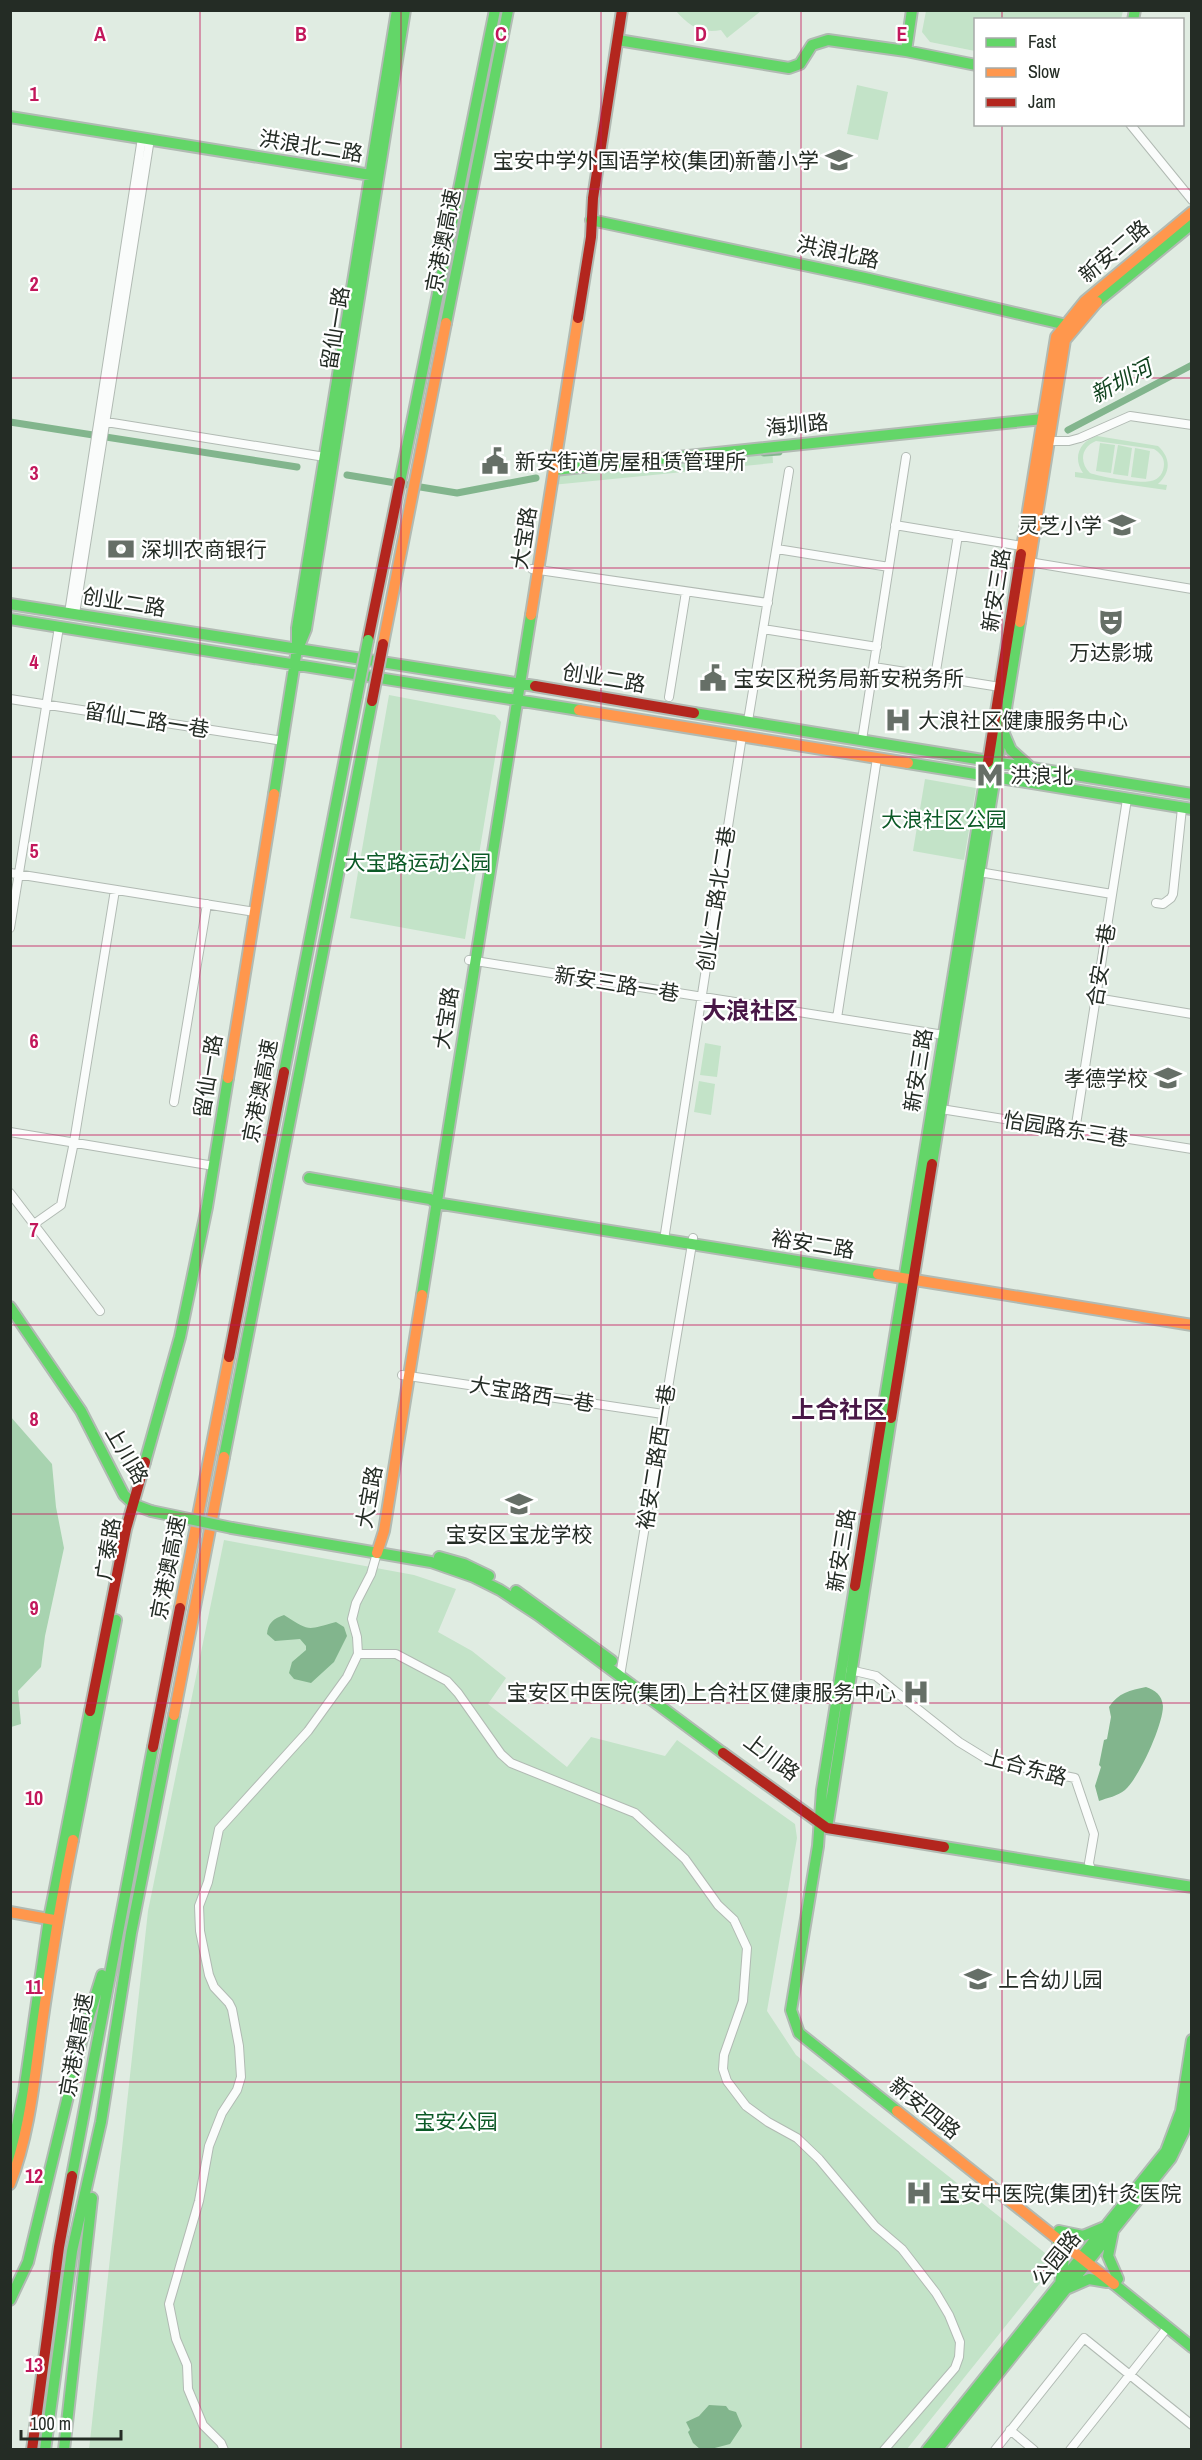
<svg xmlns="http://www.w3.org/2000/svg" width="1202" height="2460" viewBox="0 0 1202 2460" font-family="'Archivo Narrow','Noto Sans SC',sans-serif">
<style>
.green{fill:#c3e3c8;fill-rule:evenodd}
.forest{fill:#a8d3b0}
.water{fill:#82b58d}
.lines{fill:none;stroke-linecap:round;stroke-linejoin:round}
.canal{stroke:#82b58d;stroke-width:7}
.street-casing{stroke:#b1bab3;stroke-width:10}
.fast-casing{stroke:#b1bab3;stroke-width:14}
.slow-casing{stroke:#b1bab3;stroke-width:14}
.jam-casing{stroke:#b1bab3;stroke-width:14}
.street{stroke:#fafcfb;stroke-width:8}
.fast{stroke:#63d668;stroke-width:10}
.slow{stroke:#ff974d;stroke-width:10}
.jam{stroke:#b3261e;stroke-width:10}
.fast-bridge-casing{stroke:#b1bab3;stroke-width:14;stroke-linecap:butt}
.jam-bridge-casing{stroke:#b1bab3;stroke-width:14;stroke-linecap:butt}
.fast-bridge{stroke:#63d668;stroke-width:10}
.jam-bridge{stroke:#b3261e;stroke-width:10}
.grid{fill:none;stroke:#c2185b;stroke-width:1.5;stroke-opacity:0.55}
.labels{text-anchor:middle;dominant-baseline:central;stroke-width:4.5;stroke-linejoin:round;paint-order:stroke}
.street-label{font-size:21px;fill:#242c25;stroke:#fff}
.poi-label{font-size:21px;fill:#242c25;stroke:#fff;text-anchor:start}
.park-label{font-size:21px;fill:#0c5a27;stroke:#fff}
.water-label{font-size:22px;font-style:italic;fill:#124420;stroke:#fff}
.quarter-label{font-size:24px;font-weight:bold;fill:#481746;stroke:#fff}
.grid-label{font-size:20px;text-anchor:middle;font-weight:bold;fill:#c2185b;stroke:#fff;stroke-width:4.5;stroke-linejoin:round;paint-order:stroke}
</style>
<rect width="100%" height="100%" fill="#e0ece2"/>
<path class="green" d="M676,11H761L727,38L721,30C701,34 688,25 676,11Z
M926,11V10L1123,11L1121,19L976,20L975,51L930,42L922,32Z
M857,85L888,92L878,140L847,134Z
M1097,436L1158,446C1171,458 1171,472 1158,484L1167,485L1166,490L1075,477V472L1083,473C1072,457 1080,441 1097,436ZM1096,441L1154,449C1160,453 1164,457 1164,464C1164,472 1159,480 1151,481C1140,484 1101,477 1090,473C1079,462 1081,447 1096,441Z
M1100,443L1115,445L1111,473L1096,471Z
M772,445L773,463L552,485L554,470Z
M1118,445L1132,448L1128,476L1113,474Z
M1135,448L1150,451L1146,479L1131,477Z
M389,695L495,715L501,722L465,939L350,918Z
M925,779L976,788L964,860L913,851Z
M705,1043L721,1046L717,1077L700,1075Z
M699,1081L715,1084L711,1115L694,1112Z
M224,1540L414,1575L456,1589L438,1632L472,1651L506,1678L488,1704L567,1767L591,1737L665,1756L677,1740L795,1824L797,1838L767,2011L796,2055L1045,2253L1052,2268L907,2449L89,2450L148,1911Z"/>
<path class="forest" d="M10,1416L52,1464L56,1507L64,1548L45,1636L41,1667L18,1691L21,1724L11,1727Z"/>
<path class="water" d="M284,1615C311,1632 306,1630 336,1622L344,1627L347,1636L334,1662L311,1683L294,1679L289,1673L292,1662L306,1650V1646L300,1639L275,1641L267,1634C268,1623 273,1619 284,1615Z
M1146,1687C1155,1690 1162,1695 1163,1706C1163,1725 1139,1778 1125,1790C1118,1796 1107,1798 1099,1801L1095,1786L1101,1767L1099,1765L1104,1740L1107,1739L1111,1717L1109,1707C1118,1693 1130,1690 1146,1687Z
M709,2405L726,2406L729,2410L736,2412L742,2426L730,2444L711,2449H700L693,2443L688,2432L690,2430L686,2422L699,2416Z"/>
<g class="lines">
<path class="canal" d="M10,422L297,467
M1068,430L1192,365
M764,453L779,452
M347,475L457,493L536,478"/>
<defs>
<path id="street" d="M1130,124L1192,200
M100,421L325,457
M1048,441H1069L1080,438L1130,416L1192,425
M895,525L1022,546
M777,549L889,567
M1029,562L1192,589
M532,569L768,603
M69,613L141,144L146,139
M75,614L149,145L146,139
M763,629L877,647
M874,667L1000,687
M935,677L958,535
M669,697L686,592
M10,699L283,741
M748,721L789,471
M862,740L906,457
M979,872L1112,894
M10,873L255,912
M1156,903L1163,904L1171,898L1173,894L1182,808
M10,928L59,627
M469,960L944,1035
M1096,998L1192,1014
M837,1018L877,758
M174,1102L207,904
M941,1109L1192,1149
M1075,1131L1127,799
M10,1132L214,1166
M10,1193L100,1311
M34,1224L61,1205L74,1142L115,890
M664,1240L742,736
M402,1375L663,1414
M358,1654H396L447,1681L458,1693L501,1754L511,1763L635,1813L685,1859L718,1905L734,1920L747,1948L743,2001L724,2055L723,2069L727,2081L746,2106L768,2122L797,2138L819,2159L875,2226L902,2249L936,2293L949,2315L960,2342L959,2357L955,2368L884,2450
M850,1670L876,1676L959,1742L990,1761L1075,1778L1094,1834L1089,1863L1091,1870
M620,1676L693,1238
M1010,2430L1034,2450
M224,2450L221,2443L203,2425L188,2389L187,2365L176,2339L169,2304L199,2201L209,2146L222,2113L237,2090L241,2077L239,2046L232,2009L229,2003L214,1987L209,1975L200,1931L199,1906L208,1882L219,1829L308,1731L347,1677L358,1654L357,1637L352,1619L356,1603L371,1574L377,1553
M995,2450L1084,2338L1192,2425
M1070,2450L1167,2328"/>
<path id="fast" d="M1133,20L1135,10
M618,40L789,68L800,64L812,45L828,40L906,51L976,65
M906,51L912,10
M10,117L377,176
M591,220L865,278L1071,326
M1097,302L1192,224
M446,323L508,10
M554,470L1043,419
M400,482L495,10
M10,604L535,686
M10,619L579,710
M299,646L306,629L405,10
M694,713L1192,794
M1002,729L1011,750L1030,767
M908,763L1192,809
M274,794L297,649V628L397,10
M284,1072L357,696
M932,1164L1020,622
M309,1178L430,1199L436,1203L878,1274
M422,1295L531,615
M10,1307L81,1411L124,1495L135,1505L151,1511
M881,1423L988,762
M224,1457L372,701
M145,1462L180,1337L207,1207L228,1078
M232,1528L431,1562L474,1577L500,1590L538,1615L723,1753
M439,1557L464,1564L489,1576
M855,1586L822,1790L818,1846L791,2010L799,2033L897,2111
M516,1591L612,1661
M827,1828L891,1418
M73,1840L116,1620
M944,1847L1192,1887
M10,2159L24,2092L49,1919L90,1711
M72,2176L153,1747
M1059,2231L1083,2236L1107,2226
M1113,2231L1108,2256L1118,2279
M1058,2242L1064,2259L1060,2284
M1114,2284L1192,2347
M1066,2289L1089,2279L1107,2282
M10,2300L28,2262L81,2042L102,1975
M45,2450L72,2251L101,2122L131,1933L174,1715
M64,2450L92,2198
M927,2450L1166,2151L1181,2111L1192,2040
M937,2450L1171,2158L1184,2131L1192,2089"/>
<path id="slow" d="M1021,554L1056,337L1085,301L1192,212
M531,615L578,318
M1020,622L1065,340L1097,302
M383,644L446,323
M579,710L908,763
M228,1078L274,794
M878,1274L1192,1325
M377,1553L384,1531L422,1295
M180,1608L229,1357
M174,1715L224,1457
M10,1912L54,1920
M897,2111L1114,2284
M10,2184C29,2136 34,2082 41,2031C50,1967 60,1904 73,1840"/>
<path id="jam" d="M578,318L591,237L593,198L622,10
M368,640L400,482
M535,686L694,713
M988,762L1021,554
M229,1357L284,1072
M891,1418L932,1164
M855,1586L881,1423
M90,1711L126,1529L145,1462
M153,1747L180,1608
M723,1753L827,1828L944,1847
M32,2450L59,2247L72,2176"/>
</defs>
<use href="#street" class="street-casing"/>
<use href="#fast" class="fast-casing"/>
<use href="#slow" class="slow-casing"/>
<use href="#jam" class="jam-casing"/>
<use href="#street" class="street"/>
<use href="#fast" class="fast"/>
<use href="#slow" class="slow"/>
<use href="#jam" class="jam"/>
<defs>
<path id="fast-bridge" d="M357,696L368,640
M151,1511L232,1528"/>
<path id="jam-bridge" d="M372,701L383,644"/>
</defs>
<use href="#fast-bridge" class="fast-bridge-casing"/>
<use href="#jam-bridge" class="jam-bridge-casing"/>
<use href="#fast-bridge" class="fast-bridge"/>
<use href="#jam-bridge" class="jam-bridge"/>
</g>
<path class="grid" d="M200,10V2450M401,10V2450M601,10V2450M801,10V2450M1002,10V20M1002,124V2450M10,189H1192M10,378H1192M10,568H1192M10,757H1192M10,946H1192M10,1135H1192M10,1325H1192M10,1514H1192M10,1703H1192M10,1892H1192M10,2082H1192M10,2271H1192"/>
<defs>
<symbol id="school-bare" viewBox="-9 -9 18 18"><path d="M0-5L7-2L0 1L-7-2ZM-4 1L0 2.5L4 1V4Q0 6-4 4Z" fill="#666f67" stroke="#fff" stroke-width="2.5" paint-order="stroke"/></symbol>
<symbol id="civic-bare" viewBox="-9 -9 18 18"><path d="M-.6-6.5H3V-4.5H.6V-3L4-1V1h2V6H-6V1h2V-1L-.6-3ZM-1.2 2.5V6h2.4V2.5Z" fill="#666f67" stroke="#fff" stroke-width="2.5" paint-order="stroke"/></symbol>
<symbol id="bank-bare" viewBox="-9 -9 18 18"><path d="M-6-4H6V4H-6ZM0-2.3a2.3 2.3 0 1 0 0 4.6a2.3 2.3 0 1 0 0-4.6Z" fill="#666f67" stroke="#fff" stroke-width="2.5" paint-order="stroke"/></symbol>
<symbol id="theatre-bare" viewBox="-9 -9 18 18"><path d="M-5-5.5Q0-4 5-5.5V0Q5 5 0 6Q-5 5-5 0ZM-3.3-2.5H-1v1.5H-3.3ZM1-2.5H3.3v1.5H1ZM-2.8 1Q0 5.5 2.8 1Z" fill="#666f67" stroke="#fff" stroke-width="2.5" paint-order="stroke"/></symbol>
<symbol id="hospital-bare" viewBox="-9 -9 18 18"><path d="M-5-5h3v3.5h4V-5h3V5h-3V1.5h-4V5h-3Z" fill="#666f67" stroke="#fff" stroke-width="2.5" paint-order="stroke"/></symbol>
<symbol id="metro-bare" viewBox="-9 -9 18 18"><path d="M-5.5 5V-5H-3L0 0L3-5H5.5V5H3V-.5L0 4L-3-.5V5Z" fill="#666f67" stroke="#fff" stroke-width="2.5" paint-order="stroke"/></symbol>
</defs>
<g fill-rule="evenodd">
<use href="#school-bare" x="820" y="141" width="38" height="38"/>
<use href="#civic-bare" x="476" y="442" width="38" height="38"/>
<use href="#school-bare" x="1103" y="506" width="38" height="38"/>
<use href="#bank-bare" x="102" y="530" width="38" height="38"/>
<use href="#theatre-bare" x="1092" y="603" width="38" height="38"/>
<use href="#civic-bare" x="694" y="659" width="38" height="38"/>
<use href="#hospital-bare" x="879" y="701" width="38" height="38"/>
<use href="#metro-bare" x="971" y="756" width="38" height="38"/>
<use href="#school-bare" x="1149" y="1059" width="38" height="38"/>
<use href="#school-bare" x="500" y="1485" width="38" height="38"/>
<use href="#hospital-bare" x="897" y="1673" width="38" height="38"/>
<use href="#school-bare" x="959" y="1960" width="38" height="38"/>
<use href="#hospital-bare" x="900" y="2174" width="38" height="38"/>
</g>
<g class="labels">
<g class="street-label">
<text transform="translate(311 146) rotate(9)">洪浪北二路</text>
<text transform="translate(443 241) rotate(-79)">京港澳高速</text>
<text transform="translate(1114 251) rotate(-40)">新安二路</text>
<text transform="translate(838 252) rotate(12)">洪浪北路</text>
<text transform="translate(335 328) rotate(-81)">留仙一路</text>
<text transform="translate(797 425) rotate(-6)">海圳路</text>
<text transform="translate(524 538) rotate(-81)">大宝路</text>
<text transform="translate(996 590) rotate(-81)">新安三路</text>
<text transform="translate(124 602) rotate(9)">创业二路</text>
<text transform="translate(604 678) rotate(9)">创业二路</text>
<text transform="translate(147 720) rotate(9)">留仙二路一巷</text>
<text transform="translate(716 899) rotate(-81)">创业二路北二巷</text>
<text transform="translate(1101 965) rotate(-81)">合安一巷</text>
<text transform="translate(617 984) rotate(9)">新安三路一巷</text>
<text transform="translate(446 1018) rotate(-81)">大宝路</text>
<text transform="translate(918 1070) rotate(-81)">新安三路</text>
<text transform="translate(208 1076) rotate(-81)">留仙一路</text>
<text transform="translate(260 1091) rotate(-79)">京港澳高速</text>
<text transform="translate(1066 1129) rotate(9)">怡园路东三巷</text>
<text transform="translate(813 1244) rotate(9)">裕安二路</text>
<text transform="translate(532 1394) rotate(9)">大宝路西一巷</text>
<text transform="translate(127 1455) rotate(60)">上川路</text>
<text transform="translate(656 1457) rotate(-81)">裕安二路西一巷</text>
<text transform="translate(369 1497) rotate(-80)">大宝路</text>
<text transform="translate(108 1549) rotate(-81)">广泰路</text>
<text transform="translate(841 1550) rotate(-81)">新安三路</text>
<text transform="translate(168 1568) rotate(-79)">京港澳高速</text>
<text transform="translate(772 1757) rotate(37)">上川路</text>
<text transform="translate(1026 1767) rotate(15)">上合东路</text>
<text transform="translate(76 2045) rotate(-80)">京港澳高速</text>
<text transform="translate(925 2108) rotate(39)">新安四路</text>
<text transform="translate(1056 2258) rotate(-51)">公园路</text>
</g>
<g class="poi-label">
<text x="819" y="160" text-anchor="end">宝安中学外国语学校(集团)新蕾小学</text>
<text x="515" y="461">新安街道房屋租赁管理所</text>
<text x="1102" y="525" text-anchor="end">灵芝小学</text>
<text x="141" y="549">深圳农商银行</text>
<text x="1111" y="652" text-anchor="middle">万达影城</text>
<text x="733" y="678">宝安区税务局新安税务所</text>
<text x="918" y="720">大浪社区健康服务中心</text>
<text x="1010" y="775">洪浪北</text>
<text x="1148" y="1078" text-anchor="end">孝德学校</text>
<text x="519" y="1534" text-anchor="middle">宝安区宝龙学校</text>
<text x="896" y="1692" text-anchor="end">宝安区中医院(集团)上合社区健康服务中心</text>
<text x="998" y="1979">上合幼儿园</text>
<text x="939" y="2193">宝安中医院(集团)针灸医院</text>
</g>
<g class="park-label">
<text x="944" y="819">大浪社区公园</text>
<text x="418" y="862">大宝路运动公园</text>
<text x="456" y="2121">宝安公园</text>
</g>
<g class="water-label">
<text transform="translate(1121 381) rotate(-28)">新圳河</text>
</g>
<g class="quarter-label">
<text x="750" y="1010">大浪社区</text>
<text x="839" y="1409">上合社区</text>
</g>
</g>
<g class="grid-label">
<text x="100" y="41">A</text>
<text x="301" y="41">B</text>
<text x="501" y="41">C</text>
<text x="701" y="41">D</text>
<text x="902" y="41">E</text>
<text x="34" y="101">1</text>
<text x="34" y="291">2</text>
<text x="34" y="480">3</text>
<text x="34" y="669">4</text>
<text x="34" y="858">5</text>
<text x="34" y="1048">6</text>
<text x="34" y="1237">7</text>
<text x="34" y="1426">8</text>
<text x="34" y="1615">9</text>
<text x="34" y="1805">10</text>
<text x="34" y="1994">11</text>
<text x="34" y="2183">12</text>
<text x="34" y="2372">13</text>
</g>
<rect width="1202" height="2460" fill="none" stroke="#242c25" stroke-width="24"/>
<rect x="974" y="18" width="210" height="108" fill="#ffffff" stroke="#a7aba8" stroke-width="1.5"/>
<rect x="986" y="38" width="30" height="9" fill="#63d668" stroke="#a7aba8" stroke-width="1.5"/>
<text x="1028" y="48" font-size="18" fill="#242c25">Fast</text>
<rect x="986" y="68" width="30" height="9" fill="#ff974d" stroke="#a7aba8" stroke-width="1.5"/>
<text x="1028" y="78" font-size="18" fill="#242c25">Slow</text>
<rect x="986" y="98" width="30" height="9" fill="#b3261e" stroke="#a7aba8" stroke-width="1.5"/>
<text x="1028" y="108" font-size="18" fill="#242c25">Jam</text>
<path d="M21 2430v9h100v-9" fill="none" stroke="#242c25" stroke-width="3"/>
<text x="30" y="2430" font-size="18" fill="#242c25" stroke="#ffffff" stroke-width="4.5" paint-order="stroke">100 m</text>
</svg>
